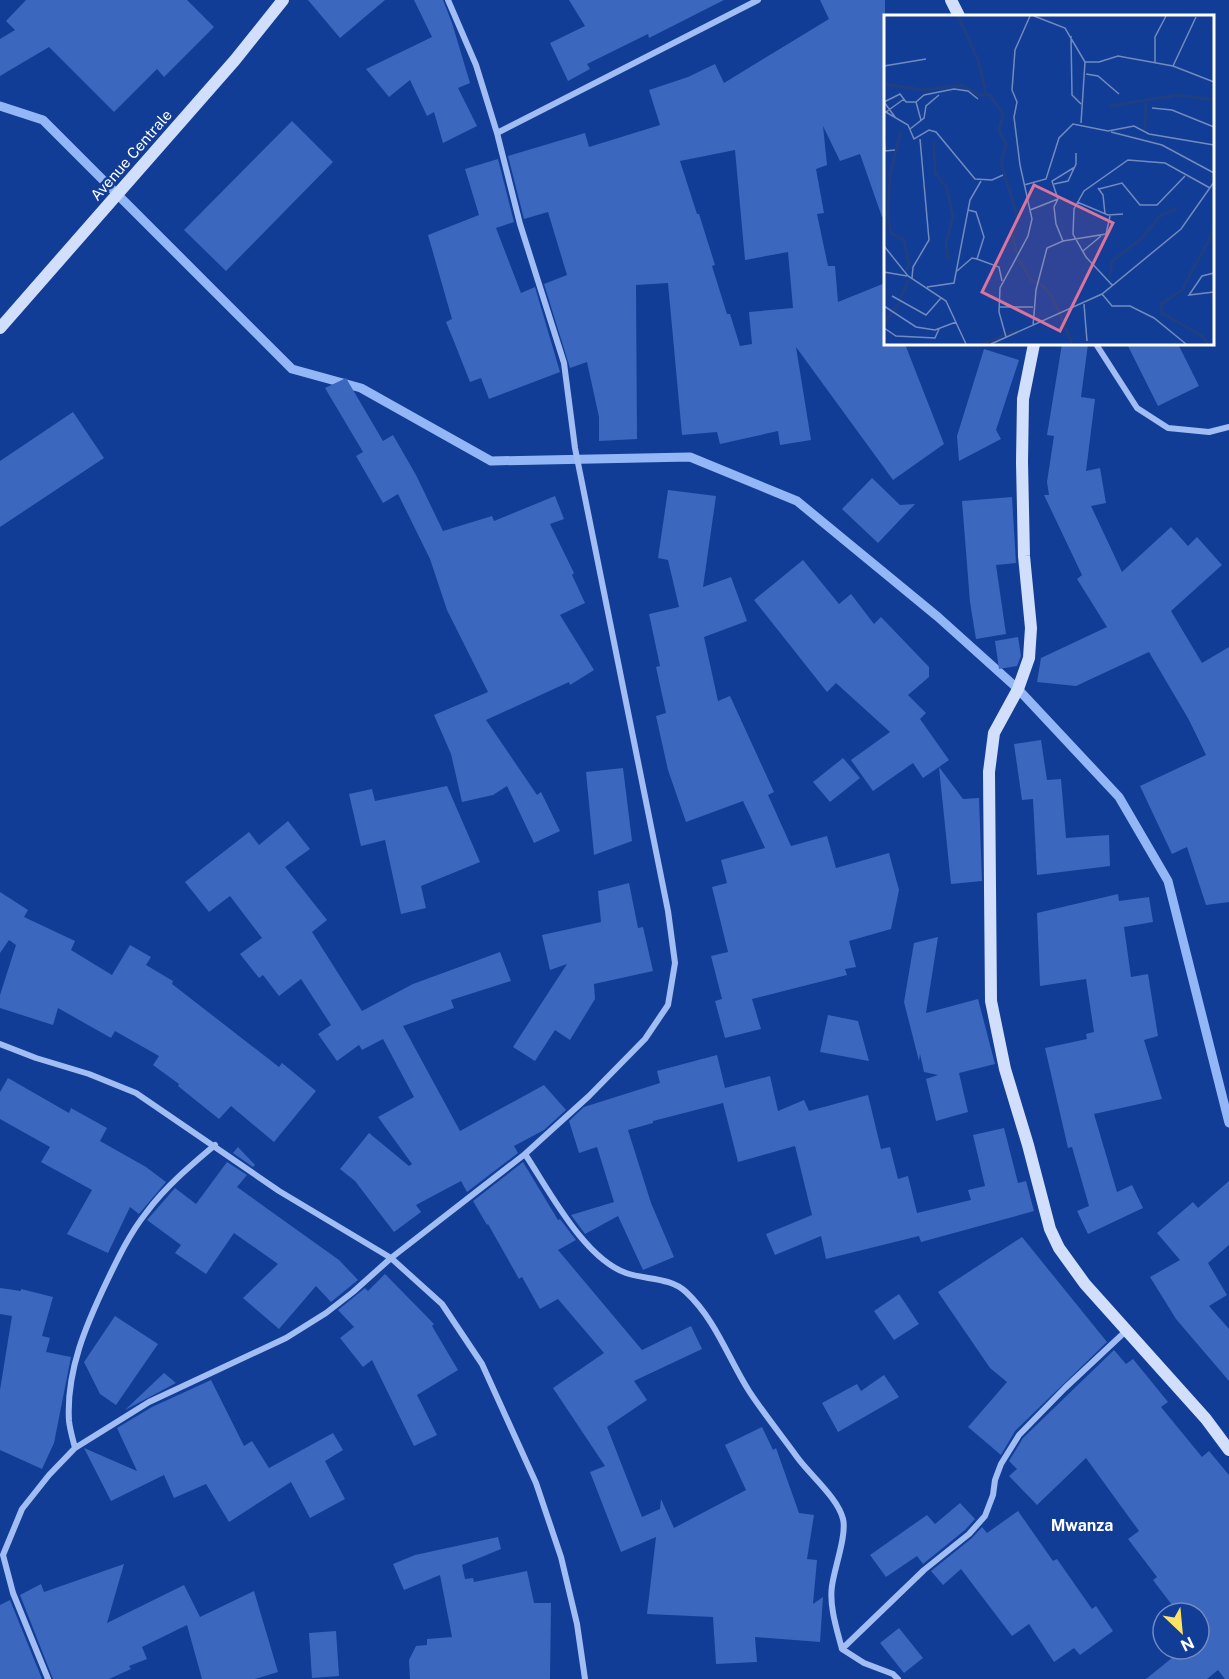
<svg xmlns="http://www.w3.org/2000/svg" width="1229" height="1679" viewBox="0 0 1229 1679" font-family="'Public Sans',sans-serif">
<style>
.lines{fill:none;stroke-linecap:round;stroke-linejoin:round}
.stream{stroke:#93b7f6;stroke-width:9}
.building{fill:#3b67be;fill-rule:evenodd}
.street{stroke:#a1bdf3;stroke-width:6}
.secondary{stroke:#d1dffd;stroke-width:12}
.labels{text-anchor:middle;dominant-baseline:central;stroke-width:5;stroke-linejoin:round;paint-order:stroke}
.street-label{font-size:15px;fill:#fff;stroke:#123d96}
.neighbourhood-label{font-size:16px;font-weight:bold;fill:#fff;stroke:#123d96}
.inset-river{fill:none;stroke:#1f3f82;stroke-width:3}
.inset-road{fill:none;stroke:#718bc0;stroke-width:1.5}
.view{fill:#da749d;fill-opacity:0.15;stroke:#da749d;stroke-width:3}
.inset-edge{fill:none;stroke:#fff;stroke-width:3}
</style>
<rect width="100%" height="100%" fill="#123d96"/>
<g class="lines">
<path class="stream" d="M0,106L43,120L292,369L361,388L491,461L690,457L797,501L938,617L1018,689L1119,797L1168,881L1229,1123"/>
</g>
<path class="building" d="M26,0H187L214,27L164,77L157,69L114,112L49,47L0,76V39L15,30L6,21Z
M308,0H385L340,38Z
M414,0H443L452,23L470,83L458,88L477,126L443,143L434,112L427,116L410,80L389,97L366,69L432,37Z
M569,0H724L649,38L648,34L587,64L590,69L568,81L550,43L585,26Z
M820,0H885V216L882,217L860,154L840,161L823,126L827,165L816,169L824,213L817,214L828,266H835L838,302L885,283V344H905L944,444L893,480L796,347L811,440L780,445L778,431L720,444L717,432L682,435L668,283L636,285L637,439L599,441V417L587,362L570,368L544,284L567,275L548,212L524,219L508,156L585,133L589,147L660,125L649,90L688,77L715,64L724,83L829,19ZM735,150L745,260L788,252L793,308L749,312L752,344L740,346L730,314H727L712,266L715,265L699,214H697L680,161Z
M292,121L333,162L226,271L184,230Z
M498,159L514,222L496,228L521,293L535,287L560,372L489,399L481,378L470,382L453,339L446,322L452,319L428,235L479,215L465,169Z
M1062,344H1088L1081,397L1095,399L1086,471L1100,468L1106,503L1091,506L1122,572L1171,527L1188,546L1197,537L1222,565L1171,611L1202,663L1229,647V902L1206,905L1187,847L1172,854L1140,786L1206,755L1189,720L1149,652L1076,686L1037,682L1041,658L1107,627L1077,579L1082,575L1044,495H1049L1047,482L1054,436L1047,435Z
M1127,344H1178L1199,386L1158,406Z
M984,349L1019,360L996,430L1001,439L959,461L957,436Z
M346,378L383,441L393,435L416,475L443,531L492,516L494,521L555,496L564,519L550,524L574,573L572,575L585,603L560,615L594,670L570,685L569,682L486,720L537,795L541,792L560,831L534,843L507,786L493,795L462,802L451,754L434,715L488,692L447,610L430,559L398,494L383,503L356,456L363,452L325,388Z
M73,412L104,458L0,527V461Z
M872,478L900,505L915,504L878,543L842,509Z
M668,490L716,496L703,587L731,577L747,621L704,637L718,701L730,696L774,792L768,795L791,846L827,836L836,868L889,853L899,890L891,929L849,941L856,967L845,969L847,975L752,999L761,1029L725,1038L715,1001L722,999L711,956L728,952L712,887L727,883L721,860L765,848L743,801L686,822L668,770L656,716L666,713L656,667L660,666L649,614L679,607L668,560L658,558Z
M1012,497L1016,563L996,565L1006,634L976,639L970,602L962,501Z
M803,560L839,604L851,594L874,624L881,617L929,667V677L908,695L926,713L920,719L949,760L939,767L963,799L979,798L982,881L951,884L939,767L923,778L913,763L873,791L851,760L890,732L836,683L827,692L754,600Z
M1018,637L1021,656L1017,666L999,669L995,641Z
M1041,740L1047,780L1061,779L1066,838L1109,835L1110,866L1037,875L1033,799L1022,800L1014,744Z
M843,758L860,778L830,802L813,782Z
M623,768L632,841L594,855L586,772Z
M447,786L480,862L421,886L426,908L401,914L385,840L361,846L349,794L372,789L375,801Z
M288,821L310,849L285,867L327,920L312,932L362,1011L413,984L500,952L511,981L451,1000L454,1008L403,1026L460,1131L544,1085L566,1110L544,1130L514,1146L518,1153L467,1192L461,1181L416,1205L421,1212L394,1232L355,1181L340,1169L369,1133L409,1166L412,1164L378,1117L414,1097L383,1039L362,1050L359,1045L337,1061L318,1034L331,1025L301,979L279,996L263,975L259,978L240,954L262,938L230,896L209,912L185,882L249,832L259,845Z
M629,883L638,928L643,927L653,971L594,984L595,999L570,1040L555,1030L535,1061L513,1047L567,964L550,970L542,935L601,922L598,891Z
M0,892L28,910L24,917L75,941L71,950L112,975L130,945L151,957L146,965L173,981L172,984L279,1067L282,1063L316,1091L274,1142L231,1106L219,1119L178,1086L179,1084L153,1065L159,1056L115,1031L111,1038L58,1008L53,1025L0,1008V995L16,945L9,940L0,953Z
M1118,894L1119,901L1149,897L1153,922L1124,927L1131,977L1148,974L1158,1036L1144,1040L1162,1099L1094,1114L1117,1192L1132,1185L1143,1208L1088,1234L1077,1211L1089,1206L1072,1147L1068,1148L1045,1048L1087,1039L1086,1034L1094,1032L1086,979L1040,986L1037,913Z
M938,937L926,1013L978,999L995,1064L959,1073L968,1112L936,1121L926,1079L938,1075L924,1072L920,1054L919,1061L904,1002L914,943Z
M828,1015L858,1021L869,1061L820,1052Z
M717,1055L725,1088L770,1076L778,1111L804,1100L809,1111L868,1095L881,1149L890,1147L898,1179L908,1176L917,1213L971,1200L968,1190L985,1186L973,1135L1004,1128L1018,1183L1026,1181L1034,1211L921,1242L919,1236L826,1259L821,1236L775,1255L766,1234L812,1215L795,1146L738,1162L723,1103L653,1121V1123L628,1130L651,1203L674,1257L643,1270L618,1216L585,1234L571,1215L614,1202L597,1147L579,1153L569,1121L584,1107L660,1083L657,1071Z
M8,1078L69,1113L71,1108L107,1128L100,1141L146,1167L166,1182L139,1214L130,1207L108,1253L67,1234L92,1190L41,1162L50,1147L0,1119V1092Z
M238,1147L255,1165L253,1167L233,1153Z
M227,1162L247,1175L237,1187L339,1260L358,1280L331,1302L316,1286L279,1329L243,1298L278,1264L234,1233L206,1274L175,1253L181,1245L147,1220L175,1188L196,1204Z
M523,1162L558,1220L560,1219L576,1240L558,1250L642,1350L691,1326L702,1349L634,1381L647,1400L607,1427L642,1517L660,1509L661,1499L674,1528L746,1490L725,1445L762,1427L773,1450L776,1448L799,1513L814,1515L807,1559L817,1560L813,1604L823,1597L820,1642L755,1637L757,1662L716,1664L713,1617L647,1614L656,1537L621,1552L590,1472L605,1466L553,1388L604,1353L558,1299L540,1309L522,1277L519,1279L488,1224L487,1225L473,1201Z
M1229,1181V1245L1208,1263L1227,1295L1209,1306L1229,1329V1381L1176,1319L1150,1277L1180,1260L1157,1233L1193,1202L1198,1208Z
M1022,1237L1107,1342L1015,1431L1001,1455L968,1427L1007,1382L990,1368L938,1292Z
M385,1274L434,1324L432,1326L458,1370L417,1395L437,1435L414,1446L372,1360L363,1367L340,1338L354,1327L338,1310L365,1288L368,1291Z
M0,1288L21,1291V1289L53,1297L42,1336L50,1338L46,1352L71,1357L54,1443L42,1469L0,1450V1390L12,1316L0,1314Z
M899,1294L919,1324L894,1340L874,1311Z
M115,1316L158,1344L116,1405L100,1394L84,1362Z
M1114,1350L1126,1364L1133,1359L1168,1402L1161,1407L1202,1457L1209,1451L1229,1475V1679H1225L1218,1670L1207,1679H1146L1183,1649H1203L1199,1643V1613H1178L1153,1580L1157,1577L1128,1539L1139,1531L1086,1458L1037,1505L1009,1476L1017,1469L1009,1461L1023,1438Z
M164,1373L176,1383L125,1410Z
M884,1375L899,1397L838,1432L822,1403L857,1384L861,1391Z
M211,1380L244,1446L252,1441L269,1468L333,1433L343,1450L325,1461L345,1499L310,1518L291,1482L229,1522L206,1484L174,1498L164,1475L111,1501L84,1448L137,1471L117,1428L152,1407Z
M960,1503L975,1519L965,1530L923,1564L917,1556L886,1577L870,1555L927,1515L935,1524Z
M1018,1511L1053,1561L1057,1559L1092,1609L1096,1606L1113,1631L1080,1655L1074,1648L1054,1662L1029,1624L1012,1636L961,1569L943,1585L931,1571L972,1538L982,1527L987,1533Z
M498,1537L501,1549L462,1565L465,1579L473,1578L474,1582L527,1571L534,1603H551L550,1679H410L409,1660L416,1646L427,1645V1639L452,1637L440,1575L404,1590L393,1564L415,1555Z
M124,1564L107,1623L184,1585L200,1617L254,1591L278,1672L255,1679H202L187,1625L142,1647L147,1659L129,1666L131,1669L109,1679H53L20,1595L41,1584L44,1592Z
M10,1600L42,1679H0V1605Z
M899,1628L923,1658L904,1673L880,1643Z
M336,1631L339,1676L312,1678L309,1633Z"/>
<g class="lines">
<path class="street" d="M497,133L758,0
M1096,344L1137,408L1168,428L1209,432L1229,427
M0,1044L36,1058L89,1074L136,1093L279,1191L391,1258L442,1304L482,1364L536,1483L561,1557L577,1624L585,1679
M525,1154C550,1192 584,1258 626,1273C646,1280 670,1277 686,1292C716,1320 728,1358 749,1391C764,1414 782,1436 797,1457C810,1475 838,1498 843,1519C847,1535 834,1569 832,1586C829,1606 837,1630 842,1649L864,1663L893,1674L898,1679
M75,1448C73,1440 70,1430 69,1421C66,1371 86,1325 107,1281C118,1258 130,1233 146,1213C165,1187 190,1166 215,1145
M842,1649L924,1570L969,1534L985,1516L993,1495L995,1480L1001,1464L1019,1435L1065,1388L1127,1330
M48,1679L13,1593L3,1555L22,1509L49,1475L75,1448L149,1402L286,1338L326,1313L353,1292L391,1258L525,1154L589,1096L645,1039L668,1005L675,963L668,911L575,448L564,363L520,224L497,133L476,65L448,0"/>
<path class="secondary" d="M951,0L959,16
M0,328L235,60L283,0
M1034,344L1023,399L1022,462L1024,556L1031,628L1029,658L1018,689L994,733L989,772L991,1001L1005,1069L1028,1145L1050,1229L1059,1248L1085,1284L1206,1419L1229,1450"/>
</g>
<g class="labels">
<g class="street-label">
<text transform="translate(131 155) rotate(-49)">Avenue Centrale</text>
</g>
<g class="neighbourhood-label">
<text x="1082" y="1525">Mwanza</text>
</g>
</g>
<g transform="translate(884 15)">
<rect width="330" height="330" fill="#123d96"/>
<path class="inset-river" d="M74,1L95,47L102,80M0,69L39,75L78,70L95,80H106L119,99L115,116L122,129L117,148L133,200L129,223L133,239M226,91L293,80L330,85M261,114L262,88M17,116L6,160L4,201L7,218L20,225L25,250L22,255M50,127L51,158L63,173L69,202L62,227L64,244M134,244L147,265L159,271L169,283L188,328M226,262L228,246L257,224L276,201L293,193M0,308L14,290L24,265M98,329L134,315M324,329L318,321L278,298L277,289L298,275L330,215"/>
<path class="inset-road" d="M150,1L181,13L201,47L197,108M187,21L188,80L197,89M201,47H215L234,41L289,51L330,67M271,47V22L282,1M0,51L42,44M289,51L312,2M202,59L214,61L235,79M0,87L16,79L22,87H32L40,80L70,74L84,76L94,84M0,87L11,102M32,87L37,105M268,93L288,95L330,112M0,96L24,110L30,124L45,115L52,117L91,164L108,165L119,160M2,97L20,84M26,114L40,103L42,91L55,80M227,117L278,130L330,158M0,122L1,136L11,135M170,169L184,166L192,149V138M140,170L162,164L175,123L189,109L224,116L250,111L265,119L330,130M214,173L219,180L221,199M215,174L238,168L256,190H273L301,161M193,187L224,200L239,199M84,195L92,197L100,222L93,244M146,195L174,184M179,226L172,209L170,192L174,184L168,166L191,152M0,231L24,261L62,286L82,329M199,236L217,221M73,256L88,243L93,244L115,252L118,266M0,257L23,261M330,258L318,261L305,280L330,277M28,263L29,252L45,225L36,124M229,271L202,242L189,219L190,194L200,176L244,145L281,148L326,173M43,272L70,268L86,185L97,166M218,279L228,291H246L270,303L302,329M8,281L42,300L57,283M200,289L203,326M0,291L32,312L51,315L72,307M115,292H149M149,311L152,275L163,233L179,226L222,219L226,201M0,313L12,321L51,323L55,314M122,322L115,297L116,273L144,221L148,204L136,150L130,102L133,87L128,75L131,35L146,1M107,329L218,279L297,214L330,167"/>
<path class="view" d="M150,170L229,208L176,316L98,277Z"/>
<rect width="330" height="330" class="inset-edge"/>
</g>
<g transform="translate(1181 1631) rotate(154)"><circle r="28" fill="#123d96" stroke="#718bc0" stroke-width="1.5"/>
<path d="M0-4.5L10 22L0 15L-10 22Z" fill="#ffe363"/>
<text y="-9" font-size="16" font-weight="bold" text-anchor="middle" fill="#ffffff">N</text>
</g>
</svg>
